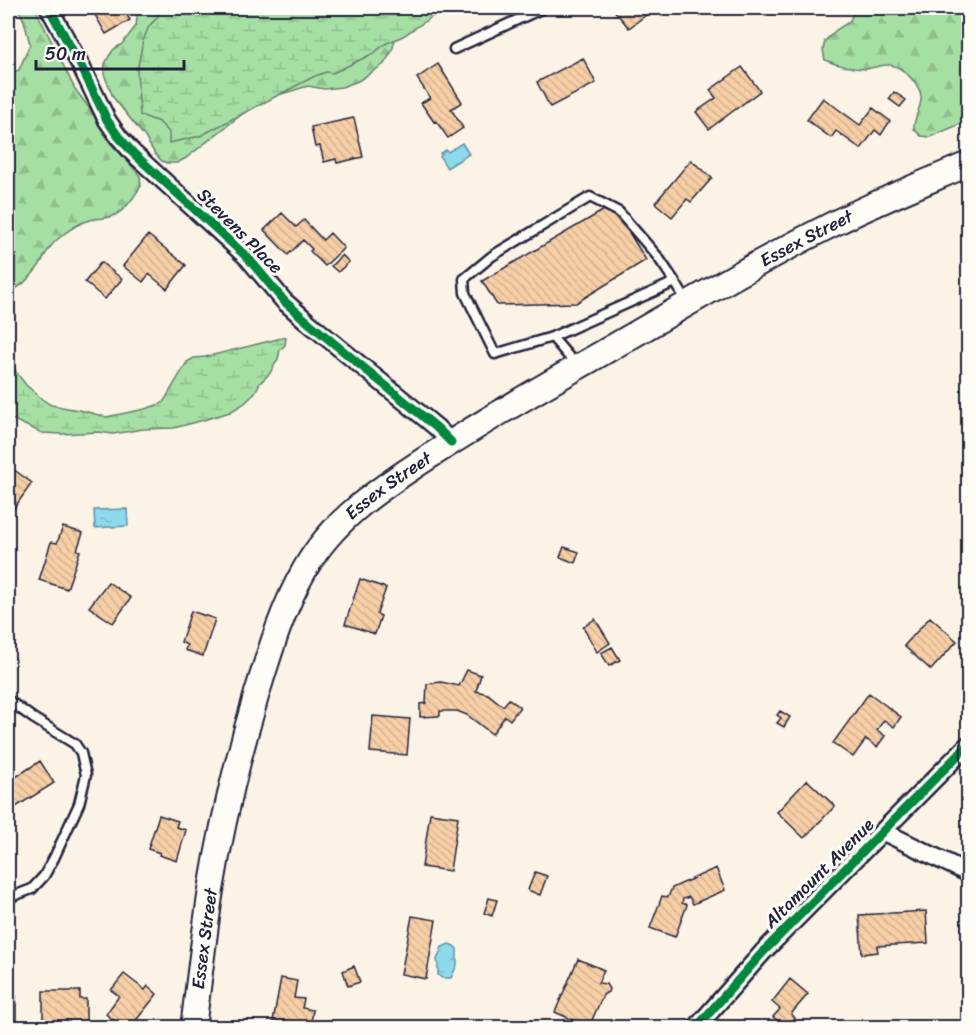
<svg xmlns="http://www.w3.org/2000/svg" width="976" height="1035" viewBox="0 0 976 1035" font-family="Sriracha,sans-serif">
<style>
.forest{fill:url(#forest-firs);stroke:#64806f;stroke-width:1.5}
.wetland{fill:url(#wetland-marsh);stroke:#64806f;stroke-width:1.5}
.water{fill:url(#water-ripples);stroke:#6290a5;stroke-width:1.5}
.building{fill:url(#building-back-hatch);stroke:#22223b;stroke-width:1.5}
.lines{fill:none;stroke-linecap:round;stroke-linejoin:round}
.lane-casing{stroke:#22223b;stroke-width:13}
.street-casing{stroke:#22223b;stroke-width:21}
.secondary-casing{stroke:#22223b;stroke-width:28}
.lane{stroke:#fdfcf7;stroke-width:8}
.street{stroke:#fdfcf7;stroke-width:16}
.secondary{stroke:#fdfcf7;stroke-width:24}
.cycleway-casing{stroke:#fdfcf7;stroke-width:13}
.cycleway{stroke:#00873e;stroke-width:9}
.labels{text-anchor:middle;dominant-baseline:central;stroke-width:6;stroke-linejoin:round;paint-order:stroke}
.street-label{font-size:18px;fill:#22223b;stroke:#fdfcf7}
</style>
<defs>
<pattern id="forest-firs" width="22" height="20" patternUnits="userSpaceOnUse" patternTransform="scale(1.5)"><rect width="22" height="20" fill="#a6dfa3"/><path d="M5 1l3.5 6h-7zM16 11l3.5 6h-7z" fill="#8fbf8d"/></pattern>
<pattern id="wetland-marsh" width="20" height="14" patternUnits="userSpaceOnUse" patternTransform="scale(1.5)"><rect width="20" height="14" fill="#a6dfa3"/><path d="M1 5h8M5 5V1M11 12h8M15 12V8" fill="none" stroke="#8fbf8d"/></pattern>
<pattern id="water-ripples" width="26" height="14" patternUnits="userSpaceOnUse" patternTransform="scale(1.5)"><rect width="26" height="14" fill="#8ddaec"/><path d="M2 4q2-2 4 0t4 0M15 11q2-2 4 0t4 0" fill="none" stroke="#79bbcb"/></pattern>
<pattern id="building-back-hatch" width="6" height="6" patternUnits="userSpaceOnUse" patternTransform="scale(1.5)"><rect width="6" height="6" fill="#f7cfa6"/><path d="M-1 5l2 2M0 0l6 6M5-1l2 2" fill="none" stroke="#d3b190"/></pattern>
</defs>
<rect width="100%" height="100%" fill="#fcf3e7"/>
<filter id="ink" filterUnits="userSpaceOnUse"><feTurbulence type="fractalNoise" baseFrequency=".0167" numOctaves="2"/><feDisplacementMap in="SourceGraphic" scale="12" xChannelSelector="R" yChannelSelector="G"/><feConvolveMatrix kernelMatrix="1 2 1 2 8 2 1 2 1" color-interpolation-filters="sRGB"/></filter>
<g filter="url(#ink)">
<path class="forest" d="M18,8H35L36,10L75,89L90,109L110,143L124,157L140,176L141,186C133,198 126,210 113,216C106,219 97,218 90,220C78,223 67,231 58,239C48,247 45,256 39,266C31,277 20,288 8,293V74L19,70L30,44L24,21Z
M138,8H461L456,11L414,12L397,32L392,51L384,64L380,67L358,81L342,87L324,89L308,86L265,99L250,108L186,158L177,163H167L162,161L155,154L145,137L113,97L104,74L105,64L109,56L114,49L122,44L136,26Z
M851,8H968V121L965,122L930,137L921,136L914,129C913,118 922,107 921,97C921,85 902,66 890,65C882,64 874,68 866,69C853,69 836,65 825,60L823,50L825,41L836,30L849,22L853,14Z"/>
<path class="wetland" d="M162,8H445L403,36L385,44L374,53L333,73L326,72L313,77L200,136L169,143V132L159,122L140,115L137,71L143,41L149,26L156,19Z
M286,337L285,345L280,350L278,359L270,373L260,383L254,394L245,403L230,412L200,421L174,428L143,429L113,434L99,432L62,434L42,433L16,421L8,418V350L12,359L16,372L26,385L42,399L51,405L84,411L106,417L145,409L163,403L187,362L194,358L205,357Z"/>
<path class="water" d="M462,143L469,154L447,168L440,157L441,155L440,153L446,150L448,152Z
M127,509L128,526L95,528L94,510Z
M449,944L454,946L457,949V965L451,978H442L438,975V965L437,960L442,947Z"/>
<path class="building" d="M91,8H123L130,20L106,34Z
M612,8H655L629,28Z
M766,8H819L800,9V12L767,14Z
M583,58L596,83L550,107L537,82Z
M438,64L462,102L451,109L463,128L448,138L436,121L434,122L421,103L430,98L417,78Z
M742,67L760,91L709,129L696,112L716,98L710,90Z
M894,92L906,100L900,107L889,99Z
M823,98L860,125L873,108L890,121L881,135L875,130L861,149L836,131L831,138L807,120Z
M354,118L363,157L337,163L336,159L324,162L320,146L315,147L311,127Z
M691,160L712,178L691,202L687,199L672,217L655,203Z
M606,209L622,221L646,260L576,303L497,305L482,281Z
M282,213L296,227L304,220L323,240L330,233L344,248L325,266L310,251L312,249L303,240L288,255L264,230Z
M148,235L186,265L167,289L149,274L143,282L123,266Z
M342,255L349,262L338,272L331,266Z
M101,262L122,279L105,299L85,282Z
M13,469L32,483L12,511L8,507V472L10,473Z
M63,527L83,533L77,550L80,551L67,589L39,580L51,542L57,543Z
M564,547L579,552L575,563L560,557Z
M360,579L386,588L377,614L381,616L375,634L345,624Z
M108,582L131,598L113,623L89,607Z
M191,611L215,619L203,656L185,650L187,645L181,642Z
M930,617L957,641L931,670L904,646Z
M595,619L610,643L597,652L583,627Z
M612,647L620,660L609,666L601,653Z
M467,670L481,675L476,691L488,694L503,706L509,699L520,707L510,720L505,716L492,734L467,715L457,711H440V716L420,717V704L426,703L427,684L441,682L459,686Z
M869,693L901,717L894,727L884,720L877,730L885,736L877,747L866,739L853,757L833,743Z
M780,711L790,717L784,727L777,723L781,718L777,715Z
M373,716L410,719L407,755L370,752Z
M40,761L54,783L8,812V782Z
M807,780L835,806L804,838L777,812Z
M430,813L458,817L450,871L422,867Z
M159,815L178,821L176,827L186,830L177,861L159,855L160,853L148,849Z
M716,868L725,890L693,904L689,897L683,899L682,903L687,905L675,937L650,928L662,896L668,897L672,888Z
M535,872L547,876L540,895L528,890Z
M489,898L497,900L492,916L484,913Z
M926,911L928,943L877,946L878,952L862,954L859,915Z
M412,916L436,920L426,979L401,974Z
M578,959L604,970L598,983L606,984L609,989L608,992L603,995L589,1027L555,1012Z
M354,966L360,982L348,986L343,971Z
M124,974L145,990L148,986L157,994L130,1028H123L106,1014L119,996L111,990Z
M281,978L297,981L294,998L304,999L302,1008L313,1010L310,1028L273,1021Z
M790,979L808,994L791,1014L795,1018L787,1028H786L773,1017L780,1009L772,1002Z
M43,991H80V999H86V1028H43Z
M8,996H16V1028H8Z"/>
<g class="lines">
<defs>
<path id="lane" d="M454,49L543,8
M675,282L687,302
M552,337L675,282L658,257L619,212L590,197L492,256L464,279L465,293L495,354L552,337L576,365
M8,700L33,718L75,744L81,753L86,775L79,804L54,858L44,876L32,889L8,898"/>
<path id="street" d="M49,8L81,66L107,120L118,136L133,153L248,258L284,301L309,323L436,427L451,442
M884,832L968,873
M696,1028L763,952L968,745"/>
<g id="secondary">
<path id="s1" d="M193,1028C199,982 204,935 211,890C222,823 238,757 257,693C270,651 283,607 305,569C334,518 382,487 430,456C478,425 527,396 576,368C662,319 747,267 835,223C879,201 924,183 968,164"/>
</g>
</defs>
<use href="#lane" class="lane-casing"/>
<use href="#street" class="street-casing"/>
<use href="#secondary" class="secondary-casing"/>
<use href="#lane" class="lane"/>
<use href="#street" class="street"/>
<use href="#secondary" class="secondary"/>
<defs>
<path id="cycleway" d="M49,8L81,66L107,120L118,136L133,153L248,258L284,301L309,323L436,427L451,442
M696,1028L763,952L968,745"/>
</defs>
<use href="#cycleway" class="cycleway-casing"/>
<use href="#cycleway" class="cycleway"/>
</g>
</g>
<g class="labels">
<g class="street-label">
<text transform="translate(240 231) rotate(45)">Stevens Place</text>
<text stroke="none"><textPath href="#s1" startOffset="1080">Essex Street</textPath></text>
<text stroke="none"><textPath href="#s1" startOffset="594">Essex Street</textPath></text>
<text transform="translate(819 873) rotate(-45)">Altamount Avenue</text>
<text stroke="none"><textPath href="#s1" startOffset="90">Essex Street</textPath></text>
</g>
</g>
<rect width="976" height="1035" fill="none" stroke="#fdfcf7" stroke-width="30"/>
<rect x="15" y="15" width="946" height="1005" fill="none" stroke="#22223b" stroke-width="2" filter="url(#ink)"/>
<path d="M36 60v9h148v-9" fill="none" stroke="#22223b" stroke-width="3"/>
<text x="45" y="60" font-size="18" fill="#22223b" stroke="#fdfcf7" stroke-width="4.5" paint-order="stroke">50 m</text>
</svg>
